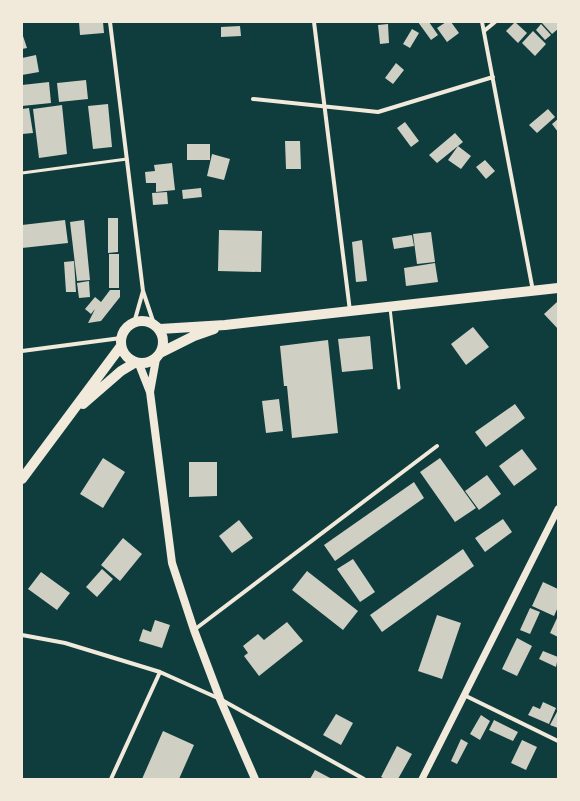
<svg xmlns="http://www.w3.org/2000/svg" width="580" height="801" viewBox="0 0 580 801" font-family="'Roboto Condensed',sans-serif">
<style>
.building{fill:#cfcfc3}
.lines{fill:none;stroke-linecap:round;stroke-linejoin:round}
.service{stroke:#f1e9da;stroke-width:3}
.minor{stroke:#f1e9da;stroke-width:4}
.tertiary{stroke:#f1e9da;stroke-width:7}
.secondary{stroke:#f1e9da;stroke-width:8}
.primary{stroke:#f1e9da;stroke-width:10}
</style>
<rect width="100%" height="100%" fill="#0f3d3e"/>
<path class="building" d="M79,22H103L104,33L80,35Z
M418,22H429L438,35L431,40Z
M446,22H451L459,33L447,42L437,28Z
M515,22L527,33L518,43L506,31Z
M543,22H558V29L552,34L542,23Z
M388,24L389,43L380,44L378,25Z
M541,24L551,35L545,40L536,30Z
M240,26L241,36L221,37V27Z
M412,29L419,33L410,48L403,44Z
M533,31L546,44L535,56L522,43Z
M22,33L27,48L22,49Z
M36,55L39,72L22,75V58Z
M396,63L404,70L393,84L385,78Z
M86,80L88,99L59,102L57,83Z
M49,82L51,103L22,106V85Z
M108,104L112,147L93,149L88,106Z
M62,105L67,154L39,158L33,109Z
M29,108L33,133L22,134V109Z
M548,109L555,117L537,133L529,125Z
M558,119V132L552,124Z
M405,122L419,141L411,147L397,128Z
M455,133L463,142L437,163L429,155Z
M285,141H300L301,169H286Z
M187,144H210V160H187Z
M458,146L471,156L461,169L448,160Z
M212,154L230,159L224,180L207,176Z
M485,160L495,171L486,179L476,167Z
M172,163L175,190L156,192V183H146L145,172L155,171L154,165Z
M201,188L202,197L183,199L182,190Z
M167,192L168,204L153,205L152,193Z
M108,218H118V252L108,253Z
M65,220L68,243L22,248V225Z
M84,220L90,280L77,281L70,222Z
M219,230L262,231L261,272L218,271Z
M431,232L435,262L417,264L413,234Z
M412,235L414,246L394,249L392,238Z
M362,240L367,281L356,282L352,242Z
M109,254H119V288H109Z
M74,261L76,292H66L64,262Z
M435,263L438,282L406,286L404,268Z
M89,281L90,297L79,298L77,283Z
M110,290H120V297L101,321L88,323L95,309L91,314L85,309L95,297L101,302Z
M557,302L558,303V329L544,314Z
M473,327L489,347L466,365L451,344Z
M370,336L373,369L342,372L338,339Z
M328,340L338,433L292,438L287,386H284L280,346Z
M279,399L283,431L266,433L262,401Z
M515,404L525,418L486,447L475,432Z
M522,449L537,469L514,486L499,466Z
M103,458L125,472L103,508L80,494Z
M440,458L476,508L455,522L420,472Z
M189,462H217V496L189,497Z
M487,475L501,494L479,510L465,491Z
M414,482L424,498L335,561L324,545Z
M503,519L512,532L485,552L475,538Z
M239,520L253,538L232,553L219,536Z
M123,538L142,554L120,581L101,565Z
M463,549L474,566L382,632L370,615Z
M353,559L375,592L360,602L337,569Z
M102,569L113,579L97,597L86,587Z
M307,571L358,611L343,630L292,590Z
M41,572L70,593L57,610L28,589Z
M543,582L558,589V607L554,616L532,606Z
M530,608L540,612L530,634L520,630Z
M437,615L461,623L442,679L418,671Z
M558,616V637L550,633Z
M155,620L170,625L162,648L139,641L143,629L151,632Z
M287,622L303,641L259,676L244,656L248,653L243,646L258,634L264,640Z
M517,638L532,646L517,676L502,669Z
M543,651L558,657L556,667L539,659Z
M543,702L556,708L549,724L528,715L533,706L540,709Z
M558,710V728L550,725Z
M336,714L353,723L341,745L323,735Z
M481,715L490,721L480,740L470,734Z
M494,720L518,732L513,741L489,730Z
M163,731L194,745L179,779H142Z
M461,739L468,743L457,764L451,761Z
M522,740L537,747L526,770L511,763Z
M397,746L412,754L398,779H385L381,777Z
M315,770L332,779H310Z"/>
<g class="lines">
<path class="service" d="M22,173L127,159
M390,308L399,388"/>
<path class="minor" d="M110,22L143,291L154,324
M314,22L350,311
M482,22L533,291
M484,31L495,22
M253,99L378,112L493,77
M134,323L143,291
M22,351L121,338
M194,630L437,446
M22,635L65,643L160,672L220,699L364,779
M466,696L558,741
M111,779L160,672"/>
<path class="tertiary" d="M422,779L558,509"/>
<path class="secondary" d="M139,364L150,392L172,563L194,630L220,699L255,779
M150,392L156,359"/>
<path class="primary" d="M121 342a21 21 0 1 1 42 0a21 21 0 1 1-42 0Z
M160,329L225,325L558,288
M162,352L194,336L214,329
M83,404L121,371L136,362
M22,479L121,346"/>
</g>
<rect width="580" height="801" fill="none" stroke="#f1e9da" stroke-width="46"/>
</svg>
